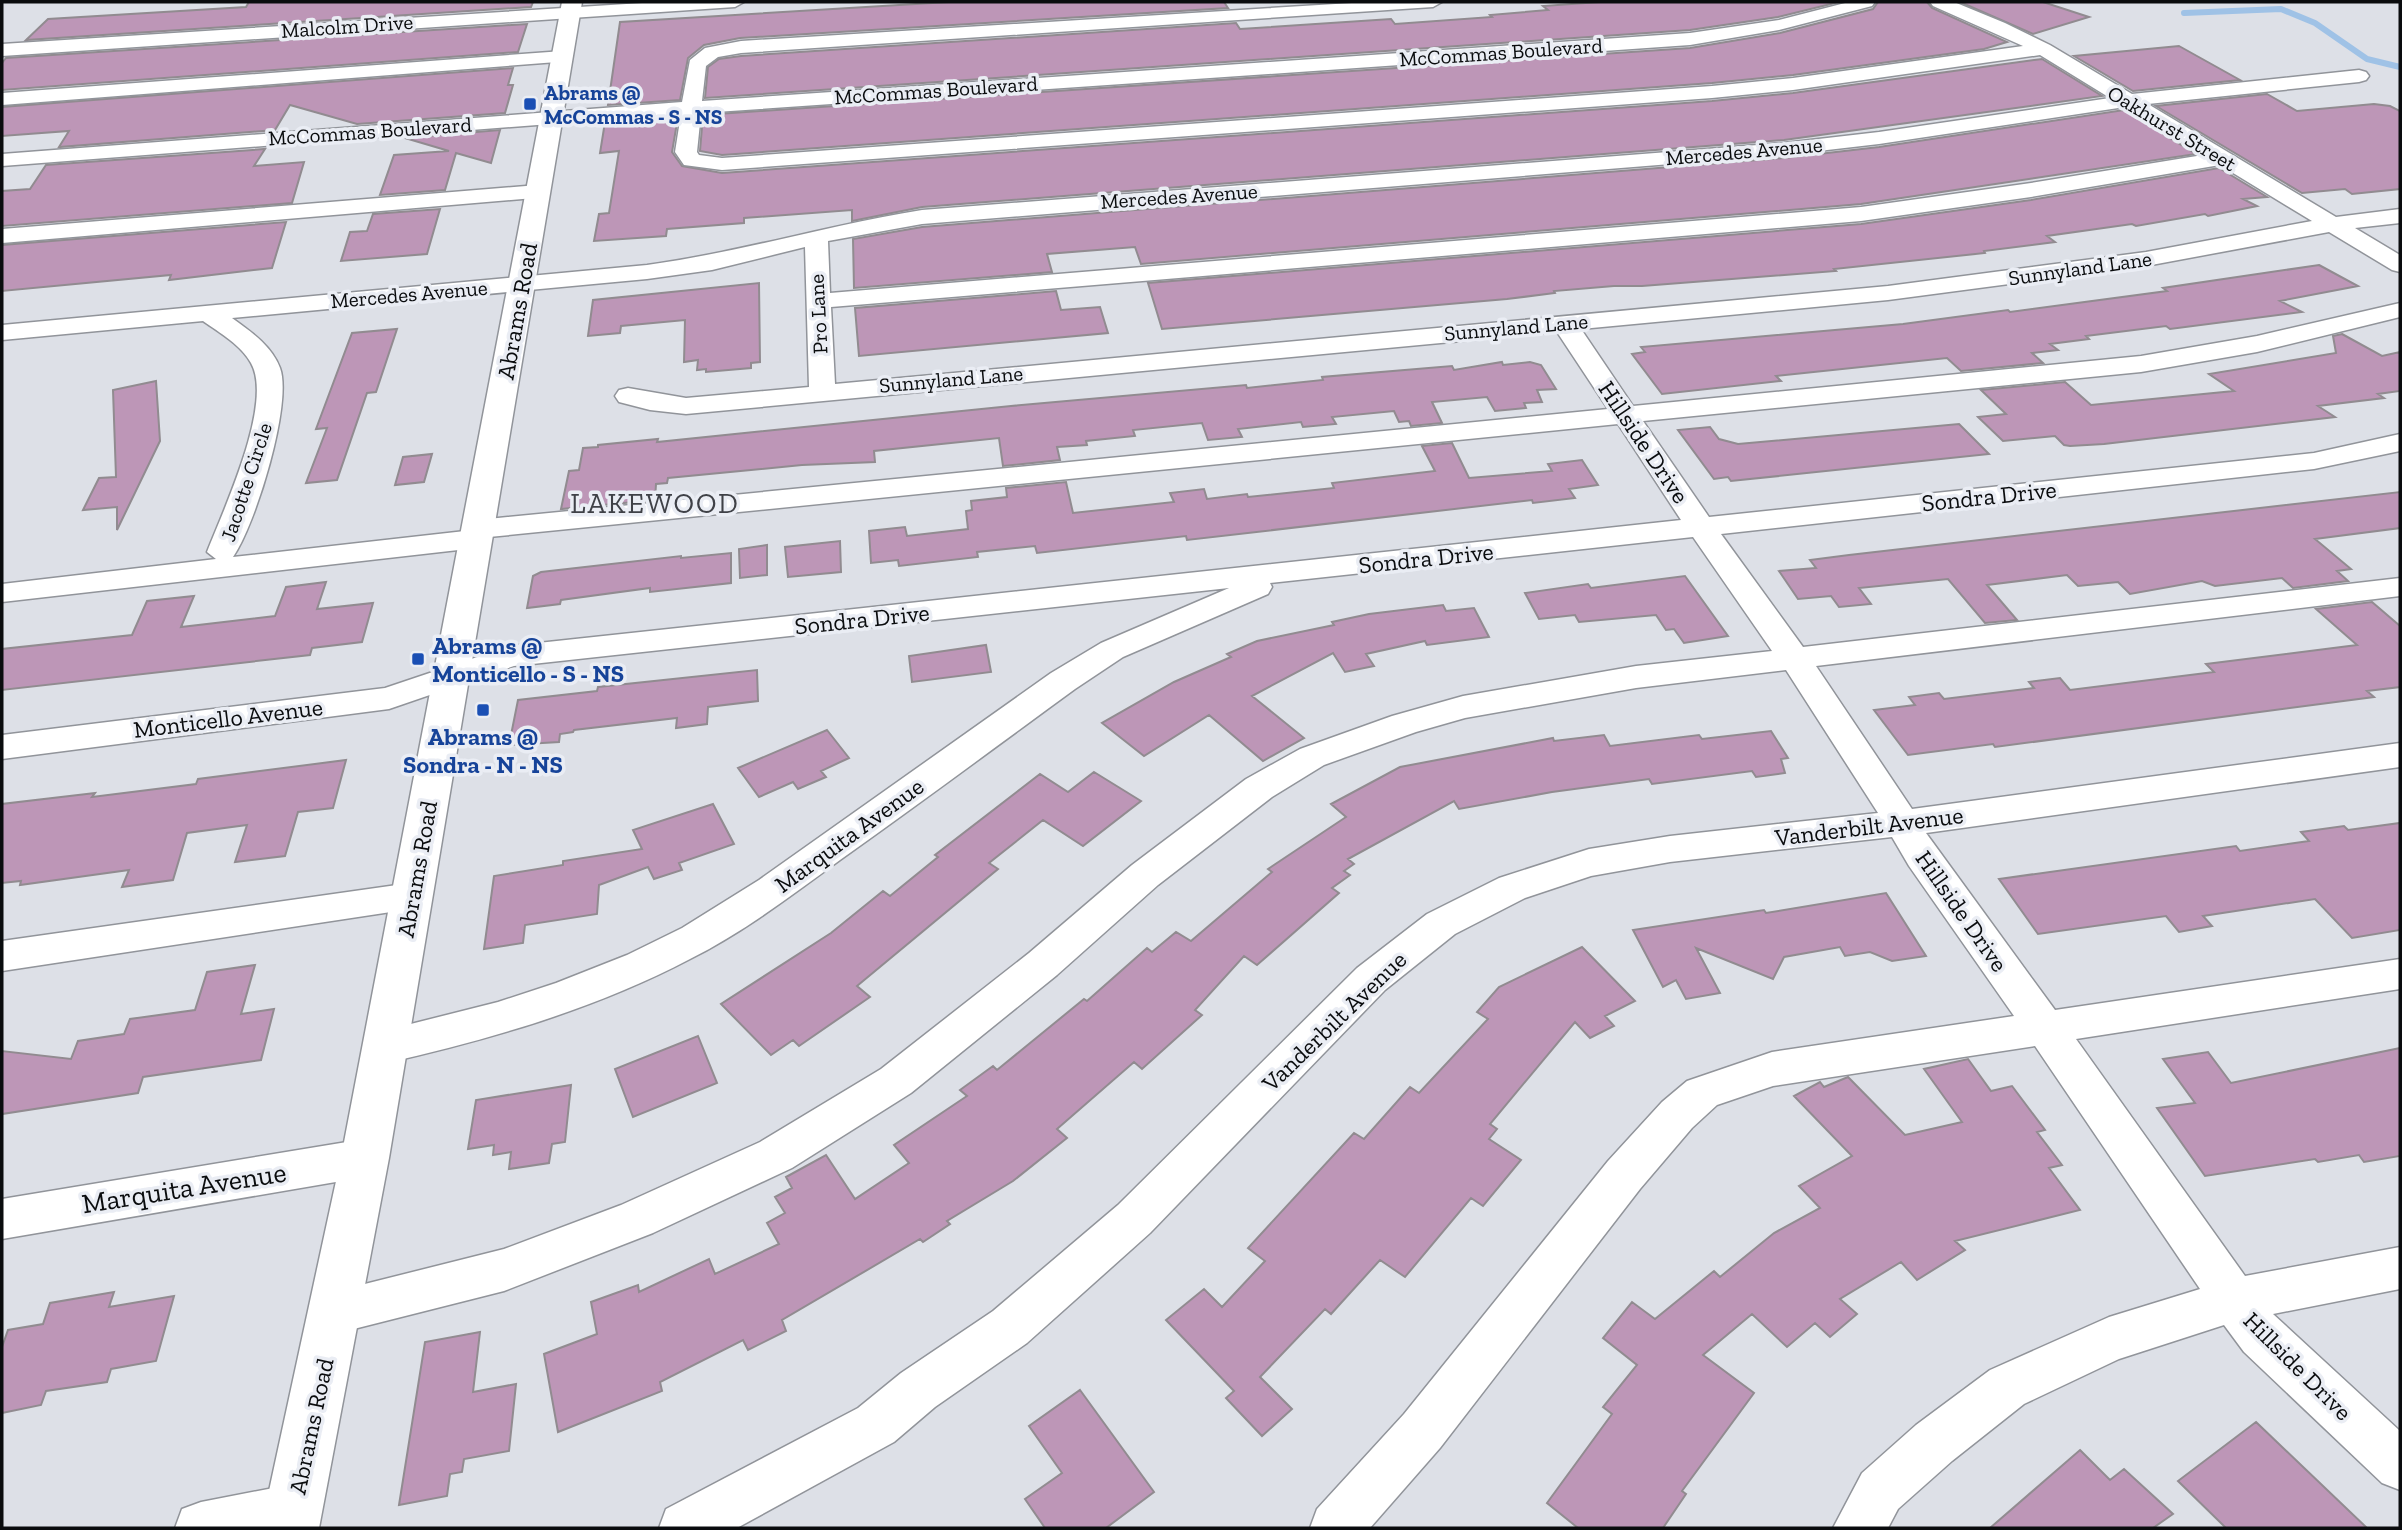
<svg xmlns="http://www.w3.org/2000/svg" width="2402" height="1530" viewBox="0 0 2402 1530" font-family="'Zilla Slab',serif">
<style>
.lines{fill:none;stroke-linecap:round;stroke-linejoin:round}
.stream{stroke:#9fc2e6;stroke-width:6}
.building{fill:#bd96b7;stroke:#918b90;stroke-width:2}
.minor-casing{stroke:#91949a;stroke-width:3}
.major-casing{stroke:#91949a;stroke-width:3}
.minor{fill:#fff;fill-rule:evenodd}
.major{fill:#fff;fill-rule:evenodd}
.transit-dot{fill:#1a4fb4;stroke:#eaedf4;stroke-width:2.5}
.labels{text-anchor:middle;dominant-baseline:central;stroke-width:7;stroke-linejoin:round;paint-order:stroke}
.far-street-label{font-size:21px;fill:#0a0c0e;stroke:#eaedf4}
.far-transit-label{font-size:21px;font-weight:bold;fill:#164399;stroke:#eaedf4;text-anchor:start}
.street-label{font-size:24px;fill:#0a0c0e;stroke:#eaedf4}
.transit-label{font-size:24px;font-weight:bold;fill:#164399;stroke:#eaedf4;text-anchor:start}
.quarter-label{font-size:28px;letter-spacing:2px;fill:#3f4147;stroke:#eaedf4}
.near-street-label{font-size:28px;fill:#0a0c0e;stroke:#eaedf4}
</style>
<rect width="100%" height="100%" fill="#dde0e7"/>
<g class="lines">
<path class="stream" d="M2184,13L2281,9L2315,23L2367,59L2400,67"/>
</g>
<path class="building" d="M249,2H533L531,7L26,40L48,19L246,7Z
M949,2H1224L1228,8L740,38L704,45L688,58L680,100L608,105L620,22Z
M1600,2H1839L1778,17L1690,30L705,98L708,67L719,59L741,56L1236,23L1240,29L1391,19L1395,24L1492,17L1490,15L1548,10L1543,6Z
M1878,2H1927L1932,8L2007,42L1984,49L1793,75L1712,83L722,155L700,151L703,115L1690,48L1780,33L1873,9Z
M1960,2H2043L2089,17L2033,34Z
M527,24L518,52L2,90V63L6,58Z
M2179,46L2240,80L2133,91L2074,56Z
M2042,59L2102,96L1784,140L922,207L852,221V210L744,218V223L667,229L666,236L594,241L599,214L609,213L619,151L600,153L605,122L678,117L672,152L682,166L722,173L1712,101L1793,93Z
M513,68L508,85H513L505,113L357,124L290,105L275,130L59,147L69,131L2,136V107Z
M2267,94L2297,111L2374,104L2390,106L2400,111V189L2352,194L2345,189L2302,193L2156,106Z
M2124,110L2196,154L1861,204L1141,264L1135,247L1047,254L1052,272L854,288L853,239L922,227L1784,158L1879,147Z
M500,130L491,163L456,153L445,190L380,195L394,155L449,151L405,138Z
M265,149L254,166L304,162L292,203L2,226V191L30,189L46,165Z
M2219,168L2267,197L2243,199L2257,206L2208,216L2205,214L2136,226L2132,224L2047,236L2055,242L1984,251L1985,253L1834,269L1836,271L1642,286H1614L1554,291L1555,293L1507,299L1162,329L1148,283L1861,224L2031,200Z
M440,209L427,254L341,261L350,232L367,231L373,214Z
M286,222L272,268L169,280L171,275L2,291V245Z
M2319,265L2358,286L2280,301L2302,312L2170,329L2166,326L2086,336L2089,339L2050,344L2058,350L2032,353L2043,363L1961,371L1947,358L1776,376L1781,381L1662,394L1632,354L1645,352L1641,347L1903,324L2008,310L2010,312L2167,291L2163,288Z
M759,283L760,362L751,363V368L706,372V369L697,370L698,360L684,362L685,320L621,326L620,333L588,336L593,300Z
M1056,291L1061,310L1100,307L1108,333L859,356L855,308Z
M397,329L376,392L367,393L337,480L306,483L327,428L316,429L352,333Z
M2342,334L2382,356L2400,352V391L2378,394L2384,398L2318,406L2335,417L2104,444L2070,446L2064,445L2055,436L2003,441L1978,417L2006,414L1981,390L2065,382L2091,405L2234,391L2209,374L2336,353L2333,336Z
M1502,362L1503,365L1530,362L1541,365L1556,389L1537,390L1542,402L1524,403L1526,408L1495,411L1487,397L1432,402L1442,423L1411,426L1409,421L1399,422L1394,411L1332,417L1336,424L1303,427L1301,422L1238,429L1242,437L1208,440L1202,423L1133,430L1135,436L1086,441L1087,445L1057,447L1060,460L1003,466L999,438L874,451L875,462L802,465L668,478L667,483L656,484L655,500L561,509L569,471L579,470L583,448L598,447V445L658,439L657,442L1011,406L1246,385L1247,388L1323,380L1322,377L1452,366L1454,370Z
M156,381L160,441L117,530V507L83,510L99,478L116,477L113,390Z
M1959,424L1989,454L1731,481L1728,477L1714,479L1678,430L1710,427L1719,439L1738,444Z
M1452,443L1469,478L1552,471L1548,464L1582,460L1598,485L1569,489L1575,498L1533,503L1532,500L1187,540L1186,536L1037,553L1035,546L977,552L978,557L899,566L898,560L871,563L869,531L905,527L907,536L968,529L966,511L972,510L971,501L1007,497L1006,488L1066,482L1073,513L1174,502L1170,493L1204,489L1207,499L1247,494L1248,497L1334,488L1332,483L1435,471L1422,446Z
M432,454L424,482L395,485L403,457Z
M2400,492V528L2315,539L2351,569L2337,571L2348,581L2293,588L2282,578L2215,586L2202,581L2130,594L2118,582L2078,586L2067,575L1987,585L2017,620L1985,623L1948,579L1859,588L1871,604L1839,607L1831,596L1798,599L1779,571L1816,568L1810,560L1849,555Z
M840,541L841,572L788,577L785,547Z
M767,545V575L740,578L739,549Z
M731,553V583L650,592V588L561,600L560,604L527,608L533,576L541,572L681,556V558Z
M1685,576L1728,636L1684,643L1674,629L1666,630L1656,615L1579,622L1575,615L1539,619L1525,593L1588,584L1591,588Z
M326,582L317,609L373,603L362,642L312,648L310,655L2,690V649L132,635L147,601L194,596L181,627L275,616L286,587Z
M2372,602L2400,626V687L2367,691L2374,697L1995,747L1993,744L1908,755L1874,710L1915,705L1909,697L1939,693L1944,699L2034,688L2029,682L2060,678L2070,690L2214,672L2206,664L2357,645L2316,609Z
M1443,605L1446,611L1474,608L1489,637L1427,645L1425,641L1366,654L1374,666L1345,672L1333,653L1252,696L1304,738L1263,761L1209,715L1144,756L1102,723L1174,682L1231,657L1227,654L1257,641L1334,625L1332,622L1369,614Z
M986,645L991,672L912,682L909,656Z
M757,670L758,701L708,707L707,724L676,728L677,718L574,730L573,732L560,734L559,742L509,745L518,700L597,691L598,687Z
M827,730L849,758L821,771L826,777L798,789L793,782L759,797L738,768Z
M1771,731L1788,758L1781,759L1785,773L1756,777L1752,771L1652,784L1649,779L1552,792L1459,809L1454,801L1348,859L1354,864L1344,871L1350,875L1332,888L1339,893L1257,965L1244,956L1195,1010L1202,1015L1142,1069L1134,1062L1057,1129L1067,1138L1013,1181L947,1221L950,1224L923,1242L920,1239L782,1320L786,1331L748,1350L743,1340L660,1382L662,1391L558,1432L544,1354L597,1334L591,1302L638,1285L639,1292L709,1259L715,1274L779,1244L767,1223L785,1213L775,1197L792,1188L786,1177L826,1155L855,1199L909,1163L894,1145L967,1096L960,1090L993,1066L997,1070L1084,999L1087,1001L1147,948L1152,952L1176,932L1191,941L1272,872L1268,869L1346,817L1331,804L1400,767L1553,738L1554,741L1604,735L1610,746L1699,735L1702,739Z
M346,760L333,808L298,812L285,856L235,862L247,825L187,833L173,880L122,887L129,870L20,885L21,881L2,883V804L95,793L92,797L196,784L198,779Z
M1094,772L1141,801L1083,846L1043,820L989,863L998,869L857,986L870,997L799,1046L793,1040L771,1055L721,1004L831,933L883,891L890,896L938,857L935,855L1040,774L1068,792Z
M713,804L734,844L679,863L682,870L654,879L648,867L599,885L597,914L525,925L523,943L484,949L494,876L563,865V861L642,849L633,830Z
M2400,823V930L2352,938L2315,899L2203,916L2212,926L2179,932L2166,916L2038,934L1999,879L2236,846L2240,851L2309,841L2301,832L2344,826L2348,830Z
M1886,893L1926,956L1892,961L1870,952L1845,956L1840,947L1784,957L1773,979L1696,948L1720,993L1686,999L1676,980L1663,987L1633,930L1764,910L1766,913Z
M1582,947L1635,1001L1605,1016L1614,1026L1590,1038L1575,1022L1490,1124L1497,1129L1489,1139L1521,1160L1483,1206L1471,1198L1405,1277L1380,1260L1331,1314L1325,1309L1260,1377L1292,1409L1262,1436L1226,1398L1234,1391L1166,1320L1204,1289L1222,1307L1265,1261L1248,1248L1354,1133L1364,1139L1410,1087L1419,1093L1488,1019L1477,1012L1499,987Z
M255,965L241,1014L274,1009L261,1060L143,1077L138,1093L2,1114V1051L71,1059L78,1041L124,1034L130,1019L195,1010L207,972Z
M698,1036L717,1083L633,1117L615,1069Z
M2400,1048V1156L2364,1162L2359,1155L2318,1162L2315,1159L2205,1176L2157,1108L2195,1103L2163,1059L2208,1052L2231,1083Z
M1968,1059L1991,1091L2012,1086L2045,1130L2037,1132L2062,1165L2049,1168L2080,1210L1955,1241L1965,1250L1917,1280L1901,1262L1840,1299L1857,1314L1830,1337L1815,1323L1787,1347L1752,1314L1703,1355L1754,1393L1682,1491L1686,1494L1663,1528H1578L1547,1503L1612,1414L1603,1407L1637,1365L1603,1338L1632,1302L1655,1319L1714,1271L1720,1277L1774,1233L1820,1208L1799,1186L1852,1156L1794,1096L1820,1082L1824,1087L1848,1077L1905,1135L1962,1122L1924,1069Z
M571,1085L565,1142L552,1144L549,1163L509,1169L511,1152L493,1155L494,1145L468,1149L476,1100Z
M114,1292L109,1307L174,1296L156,1361L111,1369L107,1382L46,1391L41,1405L2,1413V1347L8,1330L43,1324L50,1303Z
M480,1332L473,1392L516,1384L509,1451L464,1459L462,1472L450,1474L447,1496L399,1505L425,1342Z
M1080,1390L1154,1492L1106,1528H1045L1025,1499L1062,1473L1029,1426Z
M2256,1422L2367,1528H2226L2178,1481Z
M2080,1450L2110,1480L2124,1469L2173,1514L2153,1528H1990Z"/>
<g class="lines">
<defs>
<path id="minor" d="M658,2H744L735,7L2,56V44Z
M1368,2H1442L1433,7L741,53L718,57L706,66L702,101L1690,33L1779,20L1849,2H1875L1872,6L1779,30L1690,45L701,113L697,152L699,155L722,158L1712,86L1793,78L2023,46L1933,6L1930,2H1954L2005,23L2050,45L2132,94L2359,70L2366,72L2369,76L2366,80L2359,82L2148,104L2336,217L2400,209V223L2355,228L2400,255V272L2392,270L2329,232L2146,266L1888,300L1581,329L1633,406L2141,356L2257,336L2400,303V317L2257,352L2141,372L1643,421L1709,517L2314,453L2400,434V451L2314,469L1721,534L1803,647L2400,578V596L1816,666L1912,809L2400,743V767L1926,833L2055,1010L2400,959V989L2076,1039L2245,1276L2400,1247V1289L2273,1314L2400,1431V1490L2382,1483L2244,1352L2224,1325L2119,1359L2024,1404L1952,1461L1898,1509L1888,1528H1833L1862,1473L1916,1425L1990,1370L2109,1317L2200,1289L2035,1046L1773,1086L1717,1105L1692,1128L1640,1189L1440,1448L1370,1528H1310L1317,1509L1404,1414L1608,1161L1662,1102L1687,1081L1772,1052L2014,1016L1909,866L1892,837L1670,862L1591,876L1525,898L1455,934L1385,990L1150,1233L1027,1343L935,1407L894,1442L737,1528H659L666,1509L858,1408L901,1373L993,1311L1118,1205L1357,968L1427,914L1499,878L1589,849L1670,836L1878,813L1786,670L1636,688L1465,718L1416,732L1324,765L1272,797L1158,885L1057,975L911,1093L792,1168L653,1233L504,1291L334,1334L317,1328L310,1312L317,1296L504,1249L621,1205L760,1142L881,1069L1029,953L1132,865L1246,779L1300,749L1392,716L1463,696L1636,666L1772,651L1693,537L1270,583L1272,587L1268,594L1123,657L1075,689C997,746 919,804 840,860C792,895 744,932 690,959C595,1009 491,1039 386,1063L371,1058L365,1046L371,1034L498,1002L556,983L627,955L682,928L759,880L1051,673L1101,643L1229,588L514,666L389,709L2,759V735L385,688L510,646L1681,520L1618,424L489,537L491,539L487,545L476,548L2,602V584L216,559L207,552C223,511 274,403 251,363C241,345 220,333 203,321L2,340V325L647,265C741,252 829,225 922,210L1784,143L1879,132L2110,98L2040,55L1793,90L1712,98L722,170L684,165L675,152L681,114L2,166V154L682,102L690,60L705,48L741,41ZM2125,107L2203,155L2031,183L1861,207L830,293L828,241L922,224L1784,155L1879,144ZM2220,165L2312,221L2146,252L1888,286L835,384L831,307L1861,221L2031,197ZM805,247L809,387L686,398L628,388L619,390L615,396L619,402L650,410L686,414L1557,332L1608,409L478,520L468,523L463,529L465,531L233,557C255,526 293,403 280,368C272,346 250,331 232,318L647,279L712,270Z
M563,51L570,53L572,57L570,61L2,105V93Z
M538,185L546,187L549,192L546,197L2,243V229Z
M411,883L424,887L430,897L424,907L2,971V941Z
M365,1139L381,1145L387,1158L381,1171L365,1177L2,1239V1199Z
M294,1484L312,1492L320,1510L312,1528H175L182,1509L201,1502Z"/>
<path id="major" d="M562,2H582L389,1158L319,1528H261L341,1158Z"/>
</defs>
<use href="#minor" class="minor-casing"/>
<use href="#major" class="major-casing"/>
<use href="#minor" class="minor"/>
<use href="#major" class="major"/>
</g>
<g class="transit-dot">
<rect x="523" y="97" width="14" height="14" rx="3.5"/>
<rect x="411" y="652" width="14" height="14" rx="3.5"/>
<rect x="476" y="703" width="14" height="14" rx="3.5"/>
</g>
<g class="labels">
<g class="far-street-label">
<text transform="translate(347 26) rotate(-4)">Malcolm Drive</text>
<text transform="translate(1501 52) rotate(-4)">McCommas Boulevard</text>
<text transform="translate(936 90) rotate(-4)">McCommas Boulevard</text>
<text transform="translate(2172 128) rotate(31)">Oakhurst Street</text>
<text transform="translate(370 131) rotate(-4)">McCommas Boulevard</text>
<text transform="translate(1744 151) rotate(-5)">Mercedes Avenue</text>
<text transform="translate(1179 196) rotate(-4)">Mercedes Avenue</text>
<text transform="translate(2080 268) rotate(-8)">Sunnyland Lane</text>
<text transform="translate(409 294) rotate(-5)">Mercedes Avenue</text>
<text transform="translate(818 314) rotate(-93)">Pro Lane</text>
<text transform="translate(1516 327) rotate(-5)">Sunnyland Lane</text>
<text transform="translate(951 379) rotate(-5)">Sunnyland Lane</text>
<text transform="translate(246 482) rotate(-72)">Jacotte Circle</text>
</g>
<g class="far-transit-label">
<text x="544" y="92">Abrams @<tspan x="544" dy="24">McCommas - S - NS</tspan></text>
</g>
<g class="street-label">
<text transform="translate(517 311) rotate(-80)">Abrams Road</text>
<text transform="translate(1644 442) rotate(56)">Hillside Drive</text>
<text transform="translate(1989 496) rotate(-6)">Sondra Drive</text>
<text transform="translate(1426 558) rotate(-6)">Sondra Drive</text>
<text transform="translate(862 619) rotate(-6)">Sondra Drive</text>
<text transform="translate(228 718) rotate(-7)">Monticello Avenue</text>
<text transform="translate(1869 826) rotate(-7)">Vanderbilt Avenue</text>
<text transform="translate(849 835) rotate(-36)">Marquita Avenue</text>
<text transform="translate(417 869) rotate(-80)">Abrams Road</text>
<text transform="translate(1962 911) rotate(55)">Hillside Drive</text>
<text transform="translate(1334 1021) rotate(-44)">Vanderbilt Avenue</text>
<text transform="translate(2298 1366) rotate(45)">Hillside Drive</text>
<text transform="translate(311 1426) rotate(-78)">Abrams Road</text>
</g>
<g class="transit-label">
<text x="432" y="645">Abrams @<tspan x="432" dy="28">Monticello - S - NS</tspan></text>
<text x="483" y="736" text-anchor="middle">Abrams @<tspan x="483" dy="28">Sondra - N - NS</tspan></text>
</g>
<g class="quarter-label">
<text x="655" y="503">LAKEWOOD</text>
</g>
<g class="near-street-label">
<text transform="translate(184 1188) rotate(-9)">Marquita Avenue</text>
</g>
</g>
<rect width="2402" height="1530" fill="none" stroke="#0a0c0e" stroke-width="7"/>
</svg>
